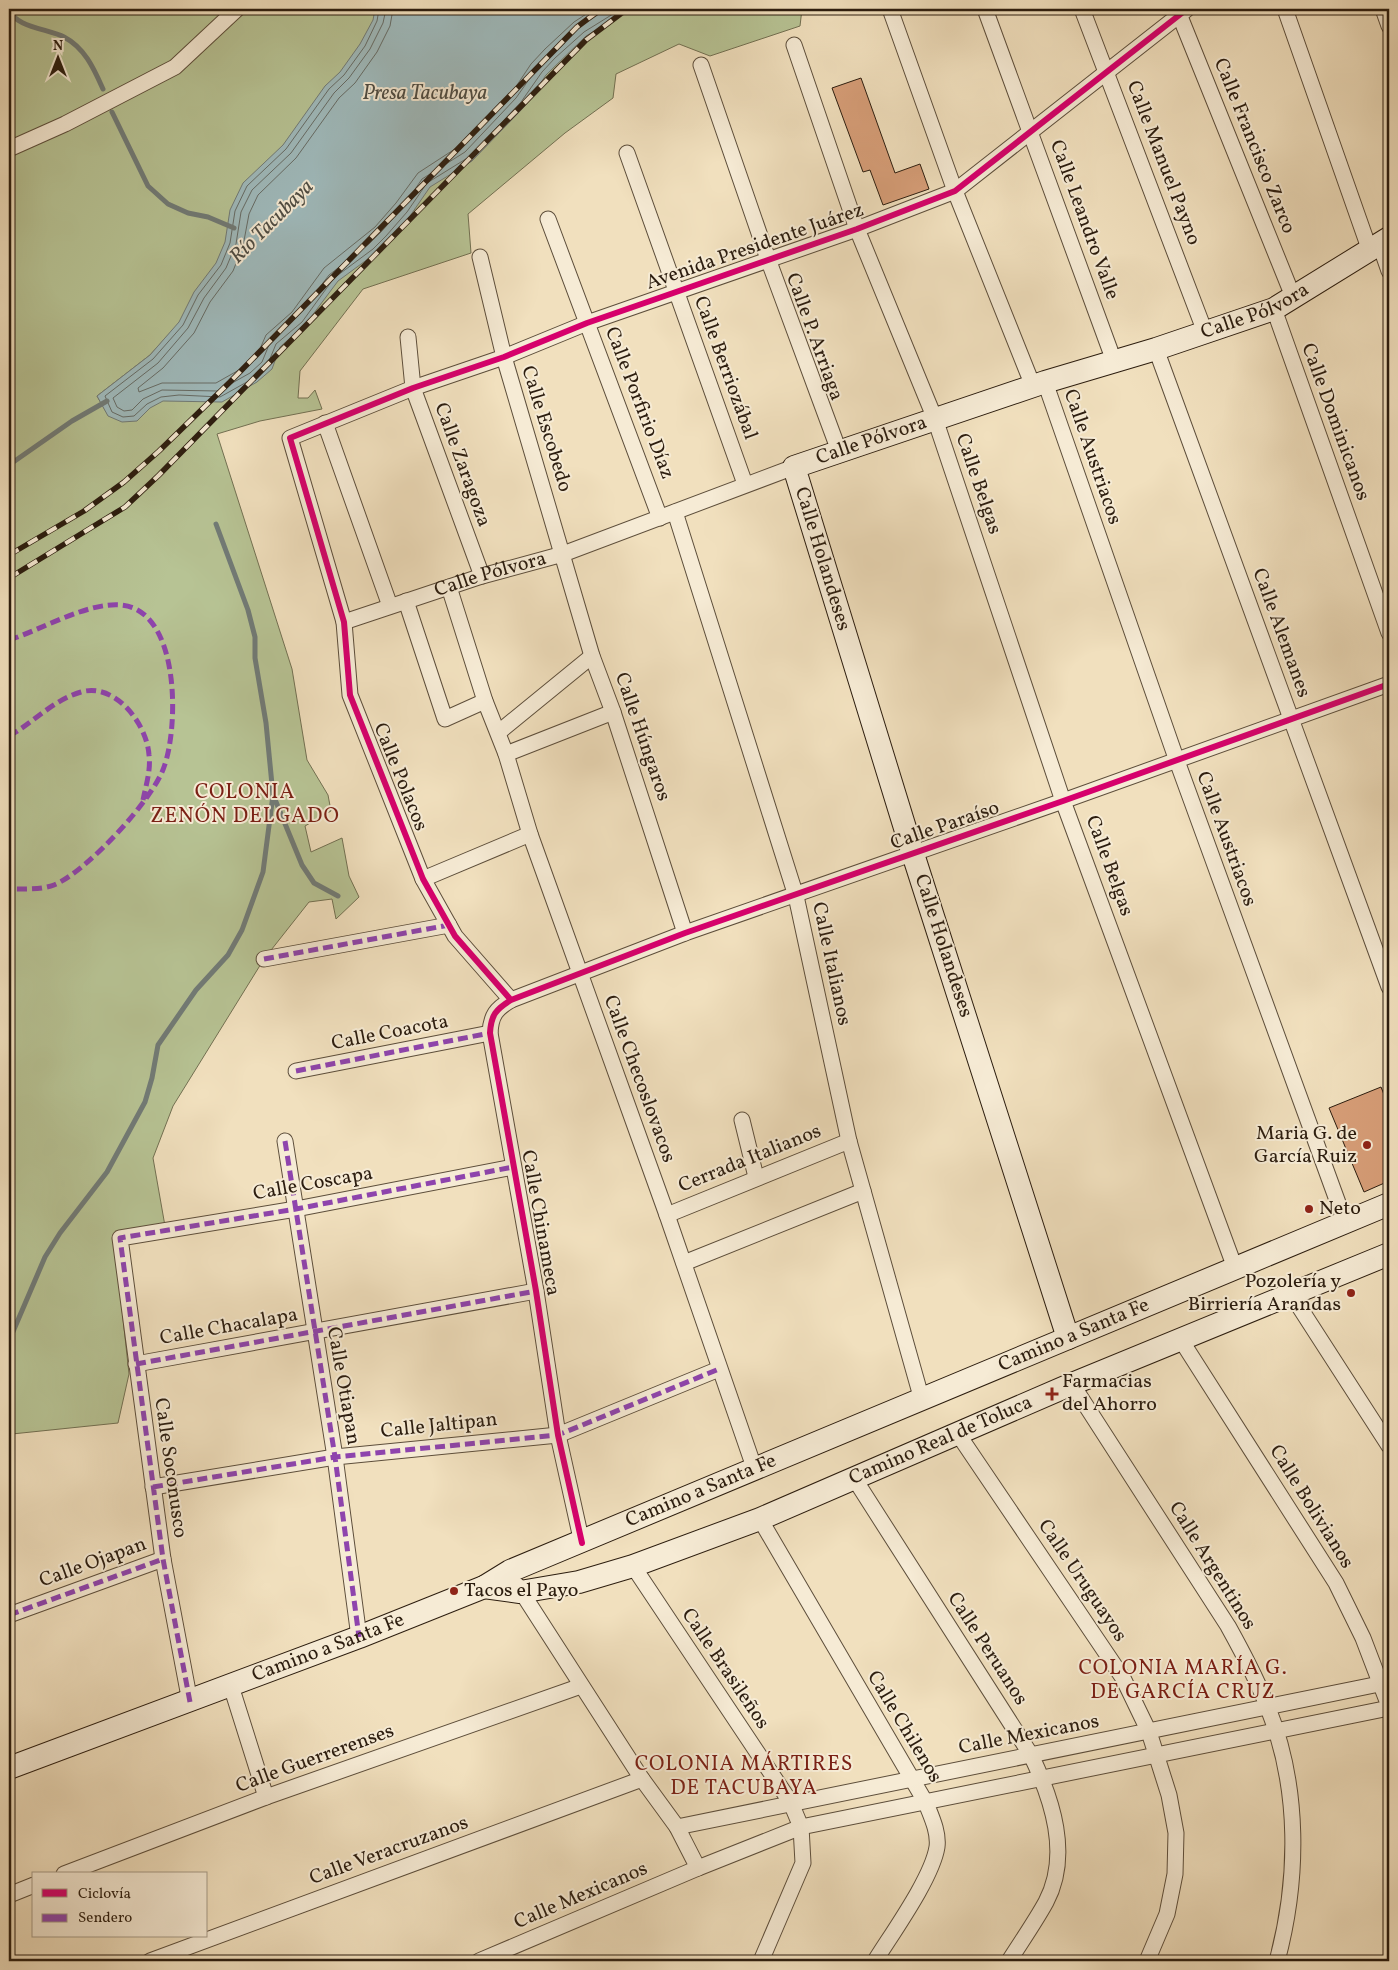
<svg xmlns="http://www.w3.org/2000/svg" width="1398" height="1970" viewBox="0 0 1398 1970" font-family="Vollkorn,serif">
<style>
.green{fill:#b7c394;stroke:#727052;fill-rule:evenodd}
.water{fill:#9fbabc;stroke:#717b77}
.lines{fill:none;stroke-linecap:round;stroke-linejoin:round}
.shore{stroke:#666c66;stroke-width:1}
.stream{stroke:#717b77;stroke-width:5}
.building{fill:#d79e78;stroke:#2c1d0f}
.street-casing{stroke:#5d4e3b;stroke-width:17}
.secondary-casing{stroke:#2c1d0f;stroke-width:24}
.street{stroke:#f6ebd5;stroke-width:15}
.secondary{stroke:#f6ebd5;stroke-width:22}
.rail-casing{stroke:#2c1d0f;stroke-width:5.5}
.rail{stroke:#f6ebd5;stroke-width:4;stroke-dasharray:11;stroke-linecap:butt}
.quiet{stroke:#8e44ad;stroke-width:5;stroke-dasharray:10 5;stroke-linecap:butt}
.cycleway-casing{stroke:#f6ebd5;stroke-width:9}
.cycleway{stroke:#d6006c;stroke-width:6}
.poi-dot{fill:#8f2418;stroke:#f6ebd5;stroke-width:2}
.labels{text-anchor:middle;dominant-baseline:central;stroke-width:4;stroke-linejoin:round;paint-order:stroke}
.street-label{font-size:20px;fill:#2c1d0f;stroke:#f6ebd5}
.poi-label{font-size:20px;fill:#2c1d0f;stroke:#f6ebd5;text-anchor:start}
.water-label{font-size:21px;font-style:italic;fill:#4e4c43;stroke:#f6ebd5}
.neighbourhood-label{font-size:21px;letter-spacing:1px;fill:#7a1f14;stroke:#f6ebd5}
</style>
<rect width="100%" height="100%" fill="#f1e0be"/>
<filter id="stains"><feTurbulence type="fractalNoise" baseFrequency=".004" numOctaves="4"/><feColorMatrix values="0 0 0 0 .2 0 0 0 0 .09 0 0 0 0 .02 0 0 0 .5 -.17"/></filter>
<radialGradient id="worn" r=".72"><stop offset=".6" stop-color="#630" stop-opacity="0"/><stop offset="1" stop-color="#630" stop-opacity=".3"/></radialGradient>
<path class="green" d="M9,9H802L800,26L710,56L679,44L616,74L613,98L565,133L468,214L471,253L363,289L300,371L298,398H308L315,390L322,409L260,421L217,434L292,669L307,760L328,795L331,811L305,826L311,852L342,838L349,876L359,897L336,919L332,899L309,902L264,959L173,1106L153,1158L165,1226L114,1235L129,1374L118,1423L12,1434L9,1442ZM170,333L108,415L97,396L150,355Z"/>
<path class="water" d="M375,9H632L586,36L546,75L525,106L472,161L430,187L410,216L390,239L376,253L338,281L305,325L280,347L272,369L257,382L222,402L163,401L150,408L137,421L122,422L108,416L97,396L150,355L179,322L194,292L216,263L225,242L230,210L243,183L283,145L325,86L340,72L360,44L373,20Z"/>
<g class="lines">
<path class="shore" d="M379,9L377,21L365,46L344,75L329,89L286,149L247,186L235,211L230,243L221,265L198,295L183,325L153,359L105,396L112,412L123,417L134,416L147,404L161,397L179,395L220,397L254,378L267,366L276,344L302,322L334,278L373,249L386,236L407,212L427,183L469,157L521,102L542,72L555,58L584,32L621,9
M386,9L383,23L370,49L349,78L334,93L291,153L252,190L241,212L236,244L226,268L204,298L188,328L158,363L113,398L117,407L124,411L132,410L143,399L162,390L218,391L250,373L262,362L271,340L297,317L329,275L369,244L381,232L402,208L422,179L465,152L516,98L537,68L550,54L579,27L607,9
M393,9L390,26L377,52L355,83L339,98L296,158L258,195L249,214L243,246L233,271L210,302L194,333L163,368L138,388L139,392L162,383H216L246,366L256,358L266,335L292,312L324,268L375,227L396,203L418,173L461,145L511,94L531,64L545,49L574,22L594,9"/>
<path class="stream" d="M9,9C14,27 49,29 64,37C85,48 94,69 103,89
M112,112L148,186L168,204L188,213L208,217L234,228
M9,465L72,421L107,401
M274,797L302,865L314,883L338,896
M9,1341L45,1257L60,1233L107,1172L145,1102L152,1078L158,1045L196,990L228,955L242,930L263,872L273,795L266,723L255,658V637L248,610L216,524"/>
</g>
<path class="building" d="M861,78L895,173L920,164L929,189L883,205L870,170L863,172L832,88Z
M1381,1087L1389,1107V1181L1364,1192L1329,1108Z"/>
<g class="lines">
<defs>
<g id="street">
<path d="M890,9L955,191L1033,386"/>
<path d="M985,9L1114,361"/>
<path d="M1082,9L1205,332"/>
<path d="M1177,9L1294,299"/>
<path d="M1285,9L1370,251"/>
<path d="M1383,9L1389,26"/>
<path d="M794,45L857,229L935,419L1063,801L1235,1268"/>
<path d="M701,65L768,259L839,451"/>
<path d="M9,149L65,124L175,67L237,9"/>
<path d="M627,153L745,484"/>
<path d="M548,219L660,518"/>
<path d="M1380,245L1389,271"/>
<path d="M480,257L504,357L592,656L613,712L685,933"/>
<path d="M1274,309L1389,633"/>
<path d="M408,337L413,388L482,576"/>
<path d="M1156,349L1389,987"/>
<path d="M1045,382L1177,761L1345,1222"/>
<path d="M325,423L390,606"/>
<path d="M675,512L796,896L849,1141L922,1400"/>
<path d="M449,587L485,701L506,754L530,834L667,1215L755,1470"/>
<path d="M406,601L445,719L485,701"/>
<path id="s1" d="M344,622L482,576L563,554L794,467"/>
<path d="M499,732L592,656"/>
<path d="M506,754L613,712"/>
<path d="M423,879L530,834"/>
<path d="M264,959L449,925"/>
<path d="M511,1000L455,936L423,879L350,695L344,622L290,438L413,388L504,357L587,323L857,229L955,191L1187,9"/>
<path d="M296,1071L490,1033"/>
<path d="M742,1120L756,1177"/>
<path d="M285,1141L335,1457L359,1637"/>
<path d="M667,1215L849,1141"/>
<path d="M684,1263L863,1191"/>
<path d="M1291,1294L1389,1446"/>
<path d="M1181,1340L1336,1583L1363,1638L1389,1706"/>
<path d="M136,1364L536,1291"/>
<path d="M1072,1384L1228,1626C1243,1653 1257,1679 1268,1708C1300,1788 1299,1879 1277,1961"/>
<path d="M958,1434L1123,1678L1149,1732L1169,1795L1176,1833L1175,1874L1167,1914L1147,1961"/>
<path d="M854,1478L1031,1755C1052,1799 1071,1855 1046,1902C1035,1922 1021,1942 1009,1961"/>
<path d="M153,1487L335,1457L558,1435L719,1369"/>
<path d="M760,1519L926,1803C931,1816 939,1832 937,1847C932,1878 893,1932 875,1961"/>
<path d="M582,1543L558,1435L536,1291L490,1033C491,1015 496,1009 511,1000L685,933L1063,801L1389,684"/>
<path d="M633,1566L791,1803L801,1827L803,1863L761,1961"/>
<path d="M517,1585L642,1779L677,1827L698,1868"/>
<path d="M9,1615L163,1559"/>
<path d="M231,1686L266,1797"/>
<path d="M190,1702L163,1559L120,1238L296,1209L513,1167"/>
<path d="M677,1827L1389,1682"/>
<path d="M64,1874L266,1797L581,1686"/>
<path d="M9,1895L34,1885"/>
<path d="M150,1961L642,1779"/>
<path d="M479,1961L698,1868L801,1827L1389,1708"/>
</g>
<g id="secondary">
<path id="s2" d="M1068,1338L913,854L794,467L1045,382L1156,349L1274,309L1389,238"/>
<path id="s3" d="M484,1587L520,1592L579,1582L633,1566L760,1519L1072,1384L1389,1254"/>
<path id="s4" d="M9,1768L359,1637L484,1587L510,1571L1389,1204"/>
</g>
</defs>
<use href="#street" class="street-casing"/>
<use href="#secondary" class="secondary-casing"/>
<use href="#street" class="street"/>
<use href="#secondary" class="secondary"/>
<defs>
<path id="rail" d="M9,555L84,511L124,482L159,451L230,382L577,27L601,9
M9,578L125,507L159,475L586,40L627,9"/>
</defs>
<use href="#rail" class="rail-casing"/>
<use href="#rail" class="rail"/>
<path class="quiet" d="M9,640C41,630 87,602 121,605C180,610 179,726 164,767C153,800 86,872 54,885C41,890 23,889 9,889
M9,736C33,723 53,700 81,692C115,682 147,724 149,755C151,770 146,785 143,800
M264,959L449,925
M296,1071L490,1033
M285,1141L335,1457L359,1637
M136,1364L536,1291
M153,1487L335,1457L558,1435L719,1369
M9,1615L163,1559
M190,1702L163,1559L120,1238L296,1209L513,1167"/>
<defs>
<path id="cycleway" d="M511,1000L455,936L423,879L350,695L344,622L290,438L413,388L504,357L587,323L857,229L955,191L1187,9
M582,1543L558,1435L536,1291L490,1033C491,1015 496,1009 511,1000L685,933L1063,801L1389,684"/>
</defs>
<use href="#cycleway" class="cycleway-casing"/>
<use href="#cycleway" class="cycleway"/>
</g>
<g class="poi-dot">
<circle cx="1367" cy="1145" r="5"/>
<circle cx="1309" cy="1209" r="5"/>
<circle cx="1351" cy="1293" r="5"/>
<path d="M1049.5 1386.5h5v5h5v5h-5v5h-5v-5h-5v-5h5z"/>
<circle cx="454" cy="1591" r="5"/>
</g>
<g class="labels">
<g class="street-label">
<text transform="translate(1254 146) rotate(68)">Calle Francisco Zarco</text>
<text transform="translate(1163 163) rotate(69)">Calle Manuel Payno</text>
<text transform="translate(1084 220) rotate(70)">Calle Leandro Valle</text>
<text transform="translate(755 247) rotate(-19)">Avenida Presidente Juárez</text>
<text stroke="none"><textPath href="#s2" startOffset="1400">Calle Pólvora</textPath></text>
<text transform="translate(814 337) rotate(70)">Calle P. Arriaga</text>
<text transform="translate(725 368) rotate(70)">Calle Berriozábal</text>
<text transform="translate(639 403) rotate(69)">Calle Porfirio Díaz</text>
<text transform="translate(1335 422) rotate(70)">Calle Dominicanos</text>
<text transform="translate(546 429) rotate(73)">Calle Escobedo</text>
<text stroke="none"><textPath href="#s2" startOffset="995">Calle Pólvora</textPath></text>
<text transform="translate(1092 457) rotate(71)">Calle Austriacos</text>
<text transform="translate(462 465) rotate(70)">Calle Zaragoza</text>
<text transform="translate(978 484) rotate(71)">Calle Belgas</text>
<text transform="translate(822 559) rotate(73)">Calle Holandeses</text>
<text stroke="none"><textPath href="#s1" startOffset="154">Calle Pólvora</textPath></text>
<text transform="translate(1281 633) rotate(70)">Calle Alemanes</text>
<text transform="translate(642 737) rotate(71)">Calle Húngaros</text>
<text transform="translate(400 777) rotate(68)">Calle Polacos</text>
<text transform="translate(945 826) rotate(-19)">Calle Paraíso</text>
<text transform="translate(1226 839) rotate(70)">Calle Austriacos</text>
<text transform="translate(1109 866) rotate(70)">Calle Belgas</text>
<text transform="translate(943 946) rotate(72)">Calle Holandeses</text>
<text transform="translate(831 964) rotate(78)">Calle Italianos</text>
<text transform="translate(390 1033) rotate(-11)">Calle Coacota</text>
<text transform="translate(639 1079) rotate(70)">Calle Checoslovacos</text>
<text transform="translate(750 1159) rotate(-22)">Cerrada Italianos</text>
<text transform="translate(313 1184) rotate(-10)">Calle Coscapa</text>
<text transform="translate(540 1223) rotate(80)">Calle Chinameca</text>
<text transform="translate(229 1327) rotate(-10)">Calle Chacalapa</text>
<text stroke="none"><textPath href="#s4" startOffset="1150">Camino a Santa Fe</textPath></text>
<text transform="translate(343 1386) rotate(80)">Calle Otiapan</text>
<text transform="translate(439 1426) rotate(-6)">Calle Jaltipan</text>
<text stroke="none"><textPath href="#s3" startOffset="485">Camino Real de Toluca</textPath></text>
<text transform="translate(170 1468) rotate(82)">Calle Soconusco</text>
<text stroke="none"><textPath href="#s4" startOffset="746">Camino a Santa Fe</textPath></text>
<text transform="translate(1311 1507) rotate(58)">Calle Bolivianos</text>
<text transform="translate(93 1563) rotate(-20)">Calle Ojapan</text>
<text transform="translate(1212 1566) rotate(58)">Calle Argentinos</text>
<text transform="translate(1082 1581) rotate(56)">Calle Uruguayos</text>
<text stroke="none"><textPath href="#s4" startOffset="341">Camino a Santa Fe</textPath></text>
<text transform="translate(987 1649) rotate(57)">Calle Peruanos</text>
<text transform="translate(725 1669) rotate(56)">Calle Brasileños</text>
<text transform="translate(904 1727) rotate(59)">Calle Chilenos</text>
<text transform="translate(1029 1735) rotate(-11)">Calle Mexicanos</text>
<text transform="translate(315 1759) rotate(-20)">Calle Guerrerenses</text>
<text transform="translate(389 1851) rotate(-20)">Calle Veracruzanos</text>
<text transform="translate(581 1896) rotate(-23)">Calle Mexicanos</text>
</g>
<g class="poi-label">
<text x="1357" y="1134" text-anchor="end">Maria G. de<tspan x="1357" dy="23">García Ruiz</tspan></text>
<text x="1319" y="1209">Neto</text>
<text x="1341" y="1282" text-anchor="end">Pozolería y<tspan x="1341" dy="23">Birriería Arandas</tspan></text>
<text x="1062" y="1382">Farmacias<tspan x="1062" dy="23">del Ahorro</tspan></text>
<text x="464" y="1591">Tacos el Payo</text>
</g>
<g class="water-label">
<text x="425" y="93">Presa Tacubaya</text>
<text transform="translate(272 222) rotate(-45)">Río Tacubaya</text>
</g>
<g class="neighbourhood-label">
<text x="245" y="792">COLONIA<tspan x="245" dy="24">ZENÓN DELGADO</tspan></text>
<text x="1183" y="1668">COLONIA MARÍA G.<tspan x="1183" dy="24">DE GARCÍA CRUZ</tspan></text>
<text x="744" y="1764">COLONIA MÁRTIRES<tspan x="744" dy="24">DE TACUBAYA</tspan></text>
</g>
</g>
<rect width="1398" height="1970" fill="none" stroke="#f1e0be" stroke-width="30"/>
<rect x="10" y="10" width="1378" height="1950" fill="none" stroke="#2c1d0f" stroke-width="2.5"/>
<rect x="15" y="15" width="1368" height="1940" fill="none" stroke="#2c1d0f"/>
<rect x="32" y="1872" width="175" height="65" fill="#f6ebd5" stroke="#a59986"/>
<rect x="42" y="1889" width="25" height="8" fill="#d6006c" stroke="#a59986"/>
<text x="78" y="1898" font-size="15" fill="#2c1d0f">Ciclovía</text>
<rect x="42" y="1914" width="25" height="8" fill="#8e44ad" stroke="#a59986"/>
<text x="78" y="1922" font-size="15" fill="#2c1d0f">Sendero</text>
<g transform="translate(58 58)" stroke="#f6ebd5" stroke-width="4" paint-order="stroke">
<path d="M0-4L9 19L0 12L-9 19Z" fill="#2c1d0f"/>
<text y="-8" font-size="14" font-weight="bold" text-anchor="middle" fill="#2c1d0f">N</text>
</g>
<rect width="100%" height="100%" filter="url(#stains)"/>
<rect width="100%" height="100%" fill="url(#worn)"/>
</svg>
